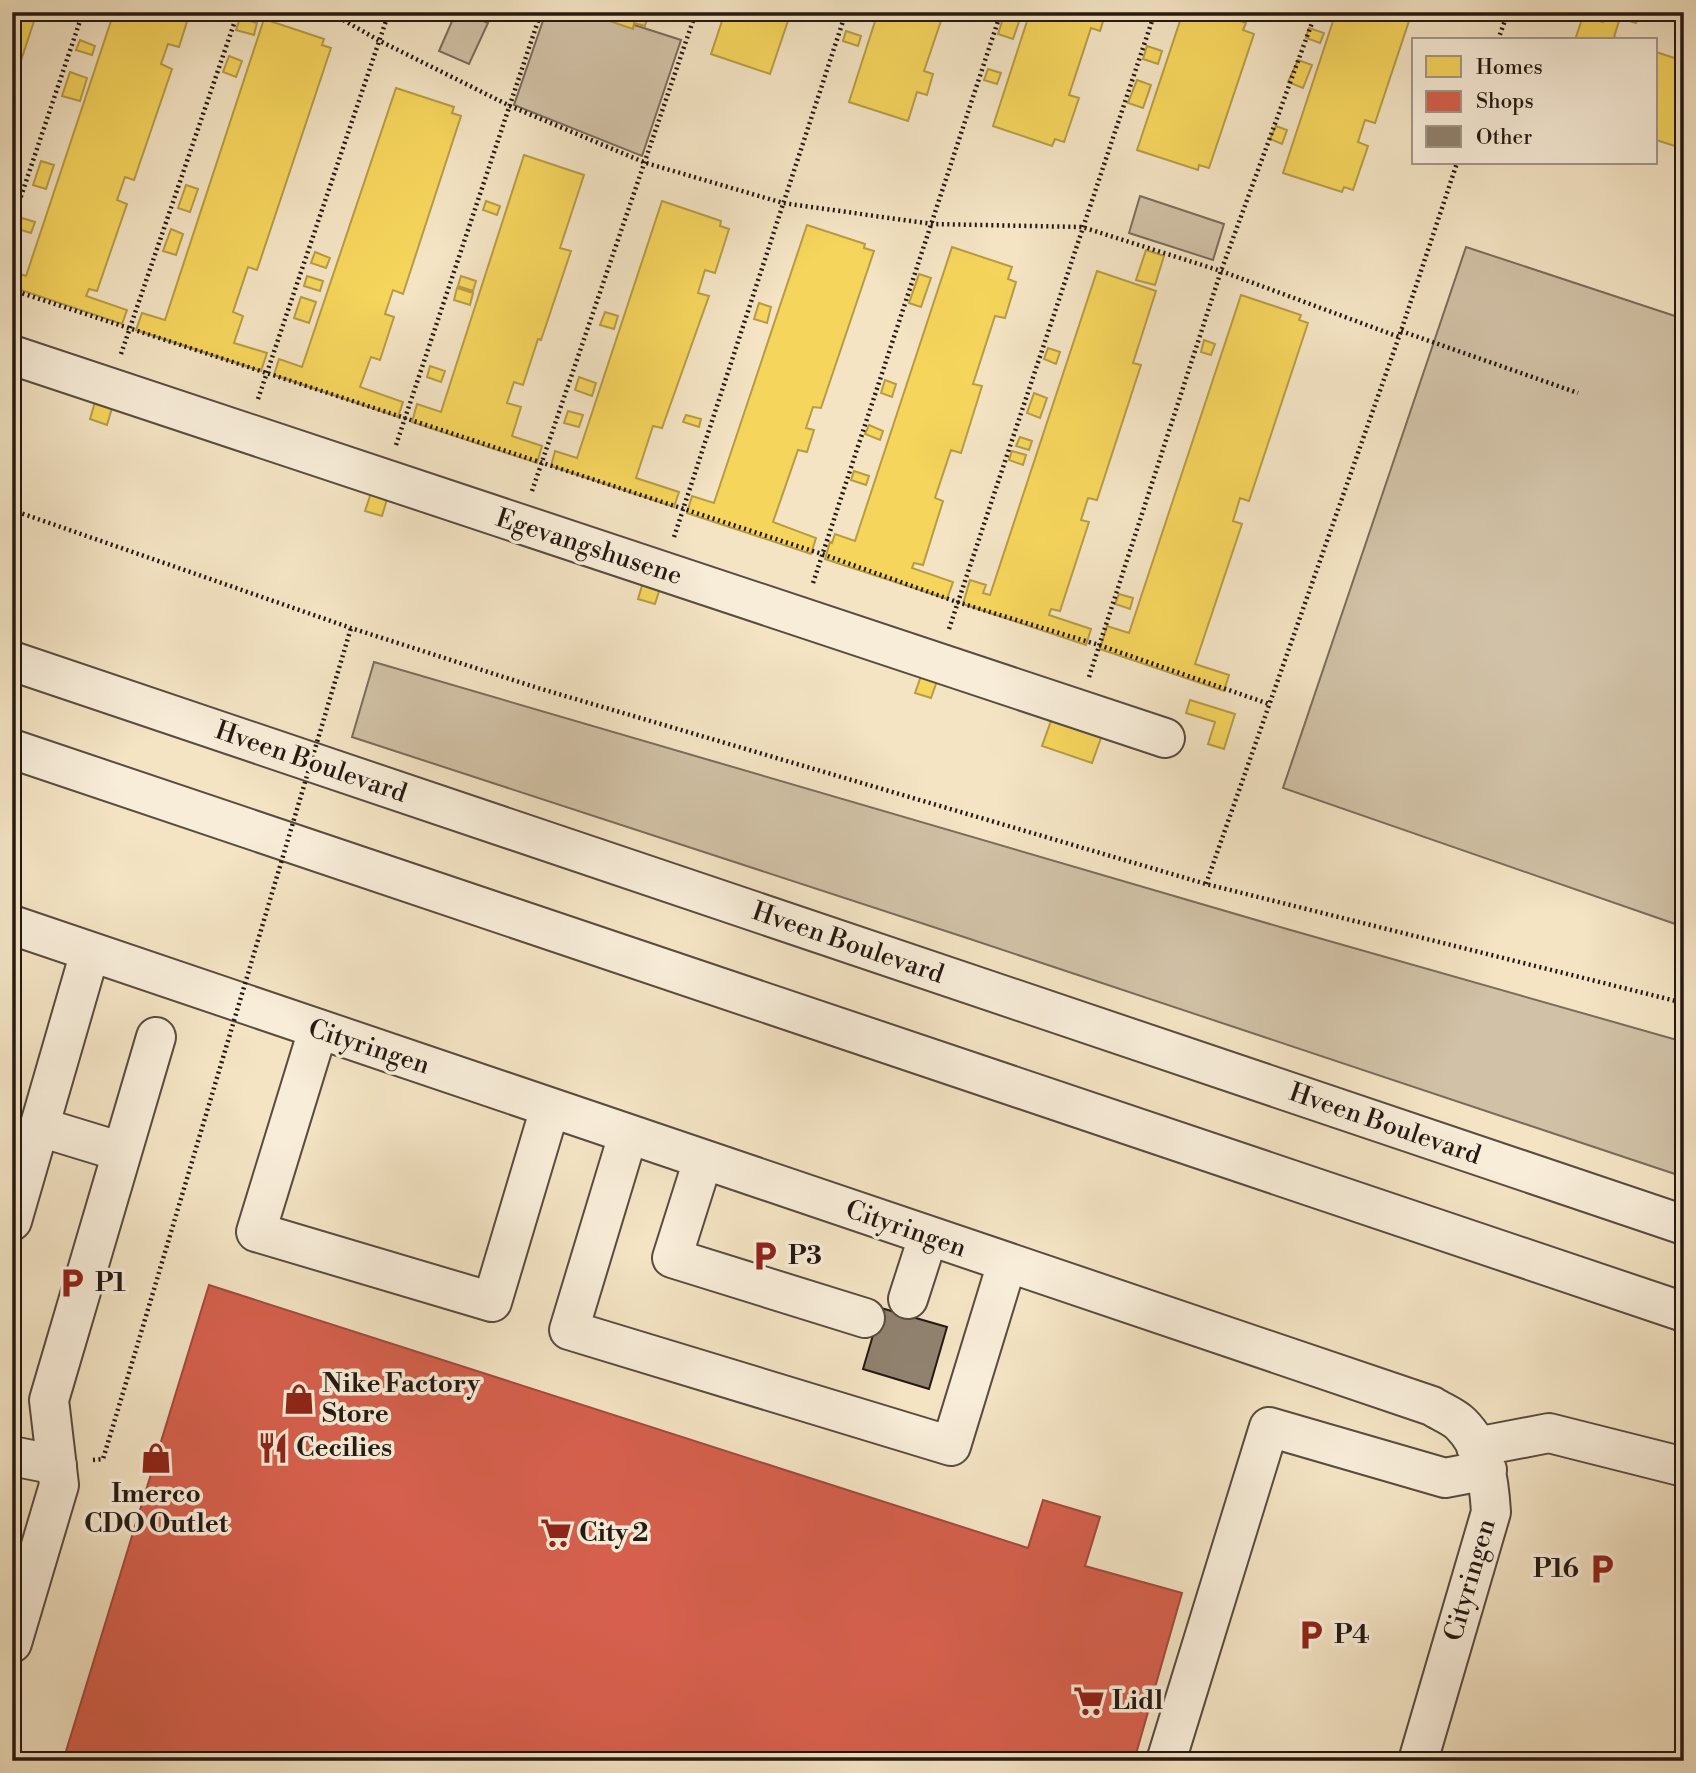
<svg xmlns="http://www.w3.org/2000/svg" width="1696" height="1773" viewBox="0 0 1696 1773" font-family="'Libre Bodoni',serif">
<style>
.green{fill:#d1c1a6;stroke:#7a6c5c;stroke-width:2}
.homes{fill:#f6d55c;stroke:#b79c46;stroke-width:2}
.shops{fill:#d6604d;stroke:#a14a3c;stroke-width:2}
.building{fill:#90826f;stroke:#241813;stroke-width:2}
.lines{fill:none;stroke-linecap:round;stroke-linejoin:round}
.minor-casing{stroke:#584b3f;stroke-width:42}
.path{stroke:#241813;stroke-width:4.5;stroke-dasharray:2 3.5;stroke-linecap:butt}
.minor{stroke:#f8edd9;stroke-width:38}
.path-bridge{stroke:#241813;stroke-width:4.5;stroke-dasharray:2 3.5;stroke-linecap:butt}
.labels{text-anchor:middle;dominant-baseline:central;stroke-width:7;stroke-linejoin:round;paint-order:stroke}
.street-label{font-size:26px;fill:#241813;stroke:#f8edd9}
.poi-label{font-size:26px;font-weight:bold;fill:#241813;stroke:#f8edd9;text-anchor:start}
</style>
<rect width="100%" height="100%" fill="#f4e4c4"/>
<filter id="stains"><feTurbulence type="fractalNoise" baseFrequency=".00286" numOctaves="4"/><feColorMatrix values="0 0 0 0 .2 0 0 0 0 .09 0 0 0 0 .02 0 0 0 .5 -.17"/></filter>
<radialGradient id="worn" r=".72"><stop offset=".6" stop-color="#630" stop-opacity="0"/><stop offset="1" stop-color="#630" stop-opacity=".3"/></radialGradient>
<path class="green" d="M456,12H464L488,23L469,64L439,51Z
M546,12H594L681,40L642,156L514,105Z
M1140,196L1224,224L1213,260L1129,233Z
M1466,247L1684,319V927L1283,788Z
M374,662L1287,929L1684,1042V1177L970,939L352,737Z"/>
<path class="homes" d="M12,12H37L12,88Z
M114,12H190L179,47L168,44L161,64L172,69L134,180L125,177L117,200L127,204L97,291L89,289L86,296L127,310L122,324L12,287V271L26,276Z
M583,12H649L645,26L634,23L633,29Z
M725,12H791L770,74L711,54Z
M878,12H944L924,71L933,74L927,95L917,92L908,121L849,102Z
M1005,12L1021,16L1013,39L998,34Z
M1030,12H1106L1100,31L1091,28L1069,95L1079,98L1064,142L1055,139L1052,146L993,126Z
M1183,12H1214L1246,23L1243,30L1254,34L1209,168L1199,165L1198,170L1137,150Z
M1336,12H1412L1375,123L1365,120L1358,142L1368,146L1353,190L1344,187L1342,192L1283,173Z
M1606,12H1640L1636,23L1620,18L1614,37L1622,40H1575L1583,16L1603,22Z
M240,18L257,23L254,35L236,30Z
M264,19L324,39L322,45L331,48L257,270L248,267L233,312L243,316L234,343L267,353L261,371L136,330L142,313L165,320Z
M1309,28L1324,33L1320,43L1306,38Z
M846,31L861,36L858,46L843,41Z
M80,40L95,46L92,55L76,50Z
M1147,46L1162,51L1158,64L1143,59Z
M1656,52L1684,61V149L1656,140Z
M229,56L242,61L236,77L223,72Z
M1298,60L1312,65L1303,88L1288,82Z
M988,69L1001,73L997,84L984,80Z
M70,72L87,78L80,101L62,96Z
M1137,80L1151,85L1143,108L1128,103Z
M396,88L454,107L452,113L461,116L403,294L393,290L385,314L394,317L380,360L371,357L360,387L403,402L398,417L274,375L279,359L302,367Z
M1276,126L1287,130L1282,144L1270,139Z
M524,155L584,175L560,248L571,251L541,340L538,339L523,385L514,382L507,403L521,407L512,436L542,446L537,463L412,422L417,404L441,412Z
M41,161L54,165L46,189L33,185Z
M186,185L198,189L190,212L178,208Z
M486,201L500,206L497,215L483,210Z
M662,201L721,221L720,226L729,229L715,273L705,270L698,293L709,296L662,428L653,426L636,478L679,492L674,507L551,466L555,451L577,458Z
M22,218L35,222L31,233L18,229Z
M807,225L865,244L864,248L874,251L821,408L813,407L806,428L814,430L807,452L798,450L773,522L816,538L811,554L687,513L692,496L714,503Z
M171,229L183,234L176,255L163,251Z
M952,247L1012,267L1008,279L1016,282L1005,318L995,316L973,384L982,386L961,453L951,450L935,498L943,501L923,565L914,563L912,568L953,582L947,599L825,559L830,542L832,543L835,534L855,541Z
M1146,250L1164,256L1155,285L1136,280Z
M315,252L330,258L326,268L311,263Z
M1097,271L1156,291L1133,363L1141,365L1097,500L1088,498L1081,520L1089,522L1060,611L1051,609L1049,615L1091,629L1086,645L963,604L970,580L986,585L983,593L990,595Z
M919,274L931,278L921,307L909,303Z
M307,276L323,281L320,291L304,286Z
M461,276L476,281L473,291L458,286Z
M457,288L473,293L470,305L454,300Z
M1241,295L1301,315L1299,320L1308,323L1249,501L1240,498L1233,521L1242,524L1195,664L1229,675L1224,691L1100,649L1107,626L1129,633Z
M301,297L316,302L309,323L294,318Z
M759,303L771,307L767,323L754,319Z
M605,312L618,316L614,329L600,325Z
M1204,340L1215,344L1211,355L1201,352Z
M1048,348L1060,352L1056,364L1044,359Z
M430,366L445,371L441,382L427,377Z
M579,377L596,383L592,396L575,390Z
M885,380L896,384L892,397L881,393Z
M1034,393L1047,398L1040,418L1027,413Z
M95,402L112,408L107,425L90,419Z
M568,411L583,415L579,427L564,423Z
M686,415L701,419L699,427L683,422Z
M869,425L883,431L880,440L865,434Z
M1020,437L1032,441L1029,450L1016,446Z
M1012,451L1026,455L1023,465L1009,460Z
M854,471L869,476L866,485L851,480Z
M371,493L387,499L382,516L365,511Z
M643,582L660,588L655,604L638,599Z
M1119,594L1133,598L1130,609L1115,604Z
M921,676L937,681L931,698L915,693Z
M1190,700L1235,714L1224,749L1208,744L1215,722L1186,713Z
M1052,718L1102,735L1092,763L1042,746Z"/>
<path class="shops" d="M209,1285L1028,1548L1043,1500L1100,1517L1085,1566L1182,1593L1134,1761H63Z"/>
<path class="building" d="M881,1308L947,1327L929,1389L863,1369Z"/>
<g class="lines">
<defs>
<path id="minor" d="M12,355L1165,738
M12,661L1684,1225
M12,749L1684,1312
M12,925L1432,1406C1441,1412 1453,1416 1461,1424C1485,1448 1489,1480 1491,1512L1418,1761
M318,1030L256,1232L492,1302L550,1108
M40,1127L122,1152
M628,1135L569,1330L951,1446L1007,1263
M703,1160L672,1258L865,1318
M12,1221L90,952
M908,1299L928,1237
M1476,1447L1549,1433L1684,1467
M12,1456L57,1465
M12,1643L59,1485L49,1400L156,1037
M1166,1761L1269,1427L1445,1478L1487,1470"/>
</defs>
<use href="#minor" class="minor-casing"/>
<path class="path" d="M329,12L380,41L510,106L646,163L783,203L932,224L1082,227L1221,271L1399,337
M1498,40L1508,12
M12,223L83,12
M12,290L822,554L957,602L1099,645L1269,704
M1401,331L1578,393
M121,354L238,12
M258,399L389,12
M396,445L541,12
M532,491L696,12
M12,510L351,628L538,688L1206,884L1684,1003
M674,537L846,12
M813,583L1001,12
M949,629L1155,12
M1089,677L1221,271L1316,12
M1206,884L1401,331L1457,163
M93,1460L103,1459L135,1353"/>
<use href="#minor" class="minor"/>
<path class="path-bridge" d="M135,1353L351,628"/>
</g>
<defs>
<symbol id="parking-bare" viewBox="-9 -9 18 18"><path d="M-3.5-5.5H1a3.5 3.5 0 0 1 0 7H-1V5.5H-3.5ZM-1-3.4V-.6H.8a1.4 1.4 0 0 0 0-2.8Z" fill="#8f2418" stroke="#f8edd9" stroke-width="2.5" paint-order="stroke"/></symbol>
<symbol id="shop-bare" viewBox="-9 -9 18 18"><path d="M-5-2.5h2.3a2.7 3.5 0 0 1 5.4 0H5L5.5 6h-11ZM-1.5-2.5h3a1.5 2.3 0 0 0-3 0Z" fill="#8f2418" stroke="#f8edd9" stroke-width="2.5" paint-order="stroke"/></symbol>
<symbol id="restaurant-bare" viewBox="-9 -9 18 18"><path d="M-5-6h1v4h1v-4h1v4h1v-4h1v5L-1.5 .5V6h-2V.5L-5-1ZM5-6V6H3V1.5H1.5Q1.5-4 5-6Z" fill="#8f2418" stroke="#f8edd9" stroke-width="2.5" paint-order="stroke"/></symbol>
<symbol id="supermarket-bare" viewBox="-9 -9 18 18"><path d="M-6-5.5h2.5l.6 2H6L4.5 2H-2.5L-4.4-4H-6ZM-1.5 3.2a1.3 1.3 0 1 0 .1 0ZM3 3.2a1.3 1.3 0 1 0 .1 0Z" fill="#8f2418" stroke="#f8edd9" stroke-width="2.5" paint-order="stroke"/></symbol>
</defs>
<g fill-rule="evenodd">
<use href="#parking-bare" x="743" y="1234" width="44" height="44"/>
<use href="#parking-bare" x="50" y="1261" width="44" height="44"/>
<use href="#shop-bare" x="277" y="1377" width="44" height="44"/>
<use href="#restaurant-bare" x="251" y="1426" width="44" height="44"/>
<use href="#shop-bare" x="134" y="1436" width="44" height="44"/>
<use href="#supermarket-bare" x="534" y="1511" width="44" height="44"/>
<use href="#parking-bare" x="1580" y="1547" width="44" height="44"/>
<use href="#parking-bare" x="1289" y="1613" width="44" height="44"/>
<use href="#supermarket-bare" x="1067" y="1679" width="44" height="44"/>
</g>
<g class="labels">
<g class="street-label">
<text transform="translate(589 547) rotate(18)">Egevangshusene</text>
<text transform="translate(311 762) rotate(19)">Hveen Boulevard</text>
<text transform="translate(848 943) rotate(19)">Hveen Boulevard</text>
<text transform="translate(369 1047) rotate(18)">Cityringen</text>
<text transform="translate(1385 1124) rotate(19)">Hveen Boulevard</text>
<text transform="translate(906 1229) rotate(19)">Cityringen</text>
<text transform="translate(1470 1580) rotate(-74)">Cityringen</text>
</g>
<g class="poi-label">
<text x="788" y="1256">P3</text>
<text x="95" y="1283">P1</text>
<text x="322" y="1384">Nike Factory<tspan x="322" dy="30">Store</tspan></text>
<text x="296" y="1448">Cecilies</text>
<text x="156" y="1494" text-anchor="middle">Imerco<tspan x="156" dy="30">CDO Outlet</tspan></text>
<text x="579" y="1533">City 2</text>
<text x="1579" y="1569" text-anchor="end">P16</text>
<text x="1334" y="1635">P4</text>
<text x="1112" y="1701">Lidl</text>
</g>
</g>
<rect width="1696" height="1773" fill="none" stroke="#f4e4c4" stroke-width="42"/>
<rect x="14" y="14" width="1668" height="1745" fill="none" stroke="#241813" stroke-width="3.5"/>
<rect x="21" y="21" width="1654" height="1731" fill="none" stroke="#241813" stroke-width="2"/>
<rect x="1412" y="38" width="245" height="126" fill="#f8edd9" stroke="#a3988a" stroke-width="2"/>
<rect x="1426" y="56" width="35" height="21" fill="#f6d55c" stroke="#a3988a" stroke-width="2"/>
<text x="1476" y="74" font-size="21" fill="#241813">Homes</text>
<rect x="1426" y="91" width="35" height="21" fill="#d6604d" stroke="#a3988a" stroke-width="2"/>
<text x="1476" y="108" font-size="21" fill="#241813">Shops</text>
<rect x="1426" y="126" width="35" height="21" fill="#90826f" stroke="#a3988a" stroke-width="2"/>
<text x="1476" y="144" font-size="21" fill="#241813">Other</text>
<rect width="100%" height="100%" filter="url(#stains)"/>
<rect width="100%" height="100%" fill="url(#worn)"/>
</svg>
